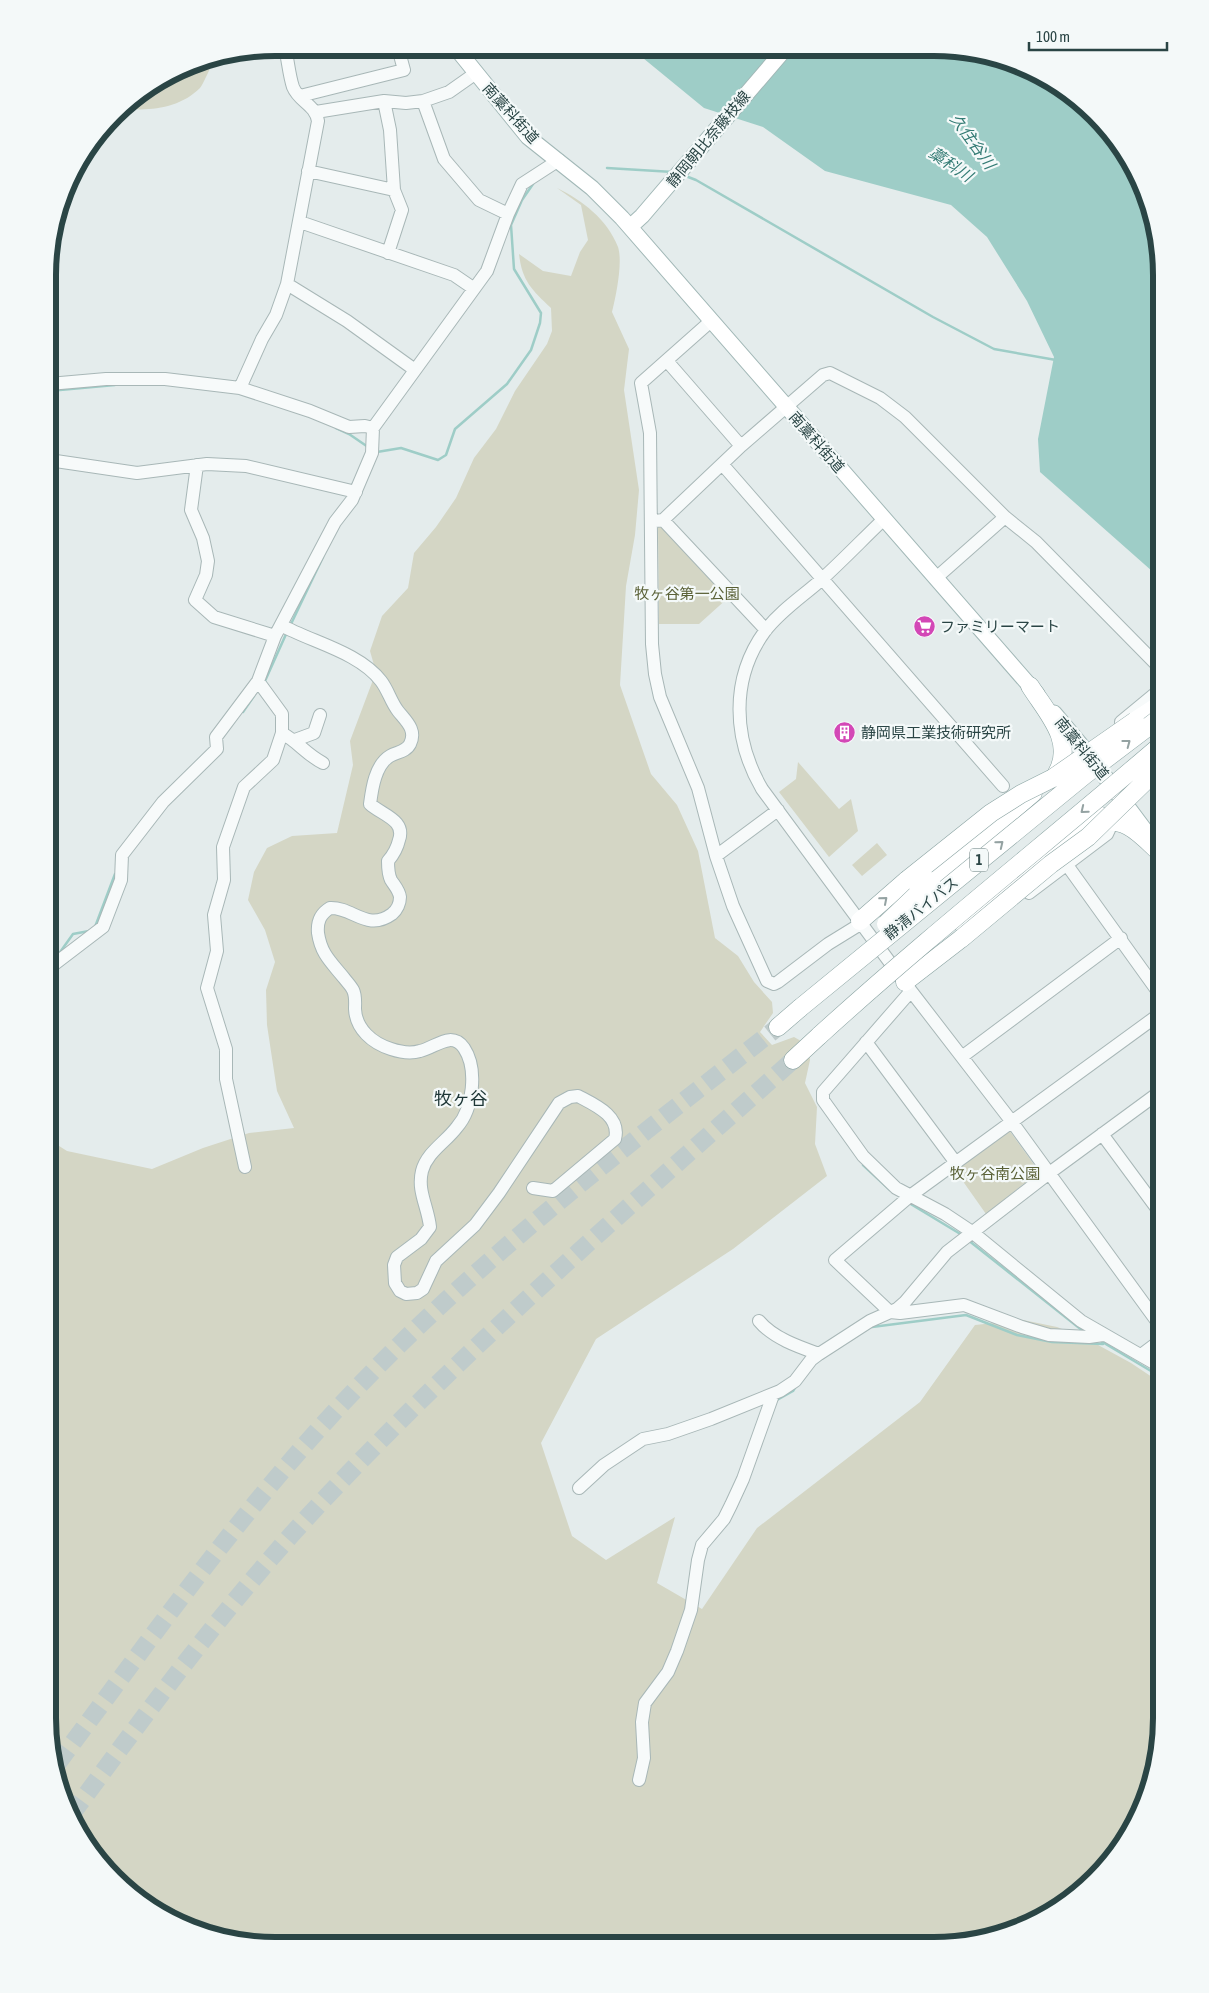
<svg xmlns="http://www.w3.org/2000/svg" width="1209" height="1993" viewBox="0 0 1209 1993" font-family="'Asap Condensed','Noto Sans JP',sans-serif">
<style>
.green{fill:#d4d6c5}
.water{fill:#9ecdc7}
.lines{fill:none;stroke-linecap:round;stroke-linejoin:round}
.stream{stroke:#9ecdc7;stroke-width:2.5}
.highway-tunnel{stroke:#bfcbcb;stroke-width:18;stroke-dasharray:18 9;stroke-linecap:butt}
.minor-casing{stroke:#a8b7b7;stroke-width:14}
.major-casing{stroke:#a2b8b7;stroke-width:17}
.highway-casing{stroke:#8aa3a2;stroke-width:19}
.minor{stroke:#f7fafa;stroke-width:12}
.major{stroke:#fff;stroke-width:15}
.highway{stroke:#fff;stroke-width:18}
.highway-bridge-casing{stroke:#8aa3a2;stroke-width:19;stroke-linecap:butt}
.highway-bridge{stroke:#fff;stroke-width:18}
.oneway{stroke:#94a2a2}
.labels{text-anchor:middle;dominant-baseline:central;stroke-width:4.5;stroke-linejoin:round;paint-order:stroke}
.shield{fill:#f4f9f9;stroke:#677b7b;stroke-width:1}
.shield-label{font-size:14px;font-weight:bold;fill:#2a4545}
.street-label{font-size:15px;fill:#2a4545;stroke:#f4f9f9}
.park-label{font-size:15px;fill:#5a6137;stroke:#f4f9f9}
.poi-label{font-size:15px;fill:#2a4545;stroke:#f4f9f9;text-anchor:start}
.water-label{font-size:16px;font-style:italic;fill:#337b74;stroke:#f4f9f9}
.quarter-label{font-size:18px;fill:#1d3636;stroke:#f4f9f9}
.rim{fill:none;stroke:#2a4545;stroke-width:6}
</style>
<rect width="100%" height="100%" fill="#e4ecec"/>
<path class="green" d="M215,60C210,67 204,83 200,88C180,108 149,112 122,108L125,104L189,65Z
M557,188C583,201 607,219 618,247C623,262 616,296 612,312L629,349L624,390L639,490L635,535L626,586L620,685L651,774L677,805L698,851L715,938L738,956L754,982L772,1002L773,1013L760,1032L772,1045L794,1037L808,1045L810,1060L805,1083L817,1107L815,1144L827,1176L733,1249L596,1339L541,1443L572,1536L606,1560L675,1517L657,1583L702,1609L757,1528L920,1402L975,1325L1023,1320L1057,1327L1089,1340L1131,1363L1161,1383V1733L1144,1804L1115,1856L1073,1898L1020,1928L934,1945L246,1944L188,1928L136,1898L94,1856L65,1804L48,1717V1139L67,1151L152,1169L203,1148L249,1133L294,1128L277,1091L267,1025L266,990L275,962L265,930L248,900L254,872L267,848L292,836L337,833L353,765L350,741L376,672L370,651L382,616L408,588L414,553L436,527L456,498L474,458L496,429L515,391L547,344L552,331L551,308C532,290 522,281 519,254L543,271L571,276L580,252L588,240L581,205Z
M663,524L729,597L699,624H659L658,527Z
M798,762L839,809L851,799L858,831L829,857L779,792L796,779Z
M877,843L887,855L862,876L852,865Z
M1009,1130L1038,1170L1035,1175L986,1214L955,1170Z"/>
<path class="water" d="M632,49H963L1021,65L1073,95L1115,137L1144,189L1161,276V579L1040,472L1038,439L1054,357L1027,301L987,237L951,205L825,171L763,127L704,108Z"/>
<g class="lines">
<path class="stream" d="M607,168L673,172
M683,175L696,180L933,317L994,349L1056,360
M49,391L115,385
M336,428L349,434L368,447
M377,452L401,448L438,460L446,455L455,429L507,384L531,350L540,323L541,313L514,269L511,225L522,200L533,184
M291,624L323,557
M265,681L287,632
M243,712L254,696
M95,927L115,874
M58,955L73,934L89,931
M863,1165L890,1190
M909,1203L962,1235
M968,1240L1083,1331
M872,1327L966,1315L1017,1335L1052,1342L1103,1344
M1099,1340L1161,1377
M777,1400L793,1391L796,1386"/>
<path class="highway-tunnel" d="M57,1764C152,1637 245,1505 355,1390C483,1255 632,1142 778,1027
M71,1815C145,1715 219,1614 303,1522C455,1356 626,1210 793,1060"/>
<defs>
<path id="minor" d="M285,48C288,60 289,75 293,87C299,102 315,104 318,121L287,284L347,321L415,370
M300,96L404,70L398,48
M384,101L390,130L394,190L402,210L388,253
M423,101L444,159L479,200L508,214
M316,112L384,101L406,103L423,101L449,92L476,73
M308,171L394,190
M300,222L454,275L473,288
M711,321L641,383L650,433L652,644L655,674L660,697L698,788L716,856L733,906L767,981L774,984L778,982L828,944L862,923
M667,361L741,446
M49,384L106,379H165L240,388L310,411L349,427L365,426L373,428
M240,388L262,339L276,315L287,284
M49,460L137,473L207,464L246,466L356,492
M722,464L1003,786
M197,465L191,510L203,538L208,561L206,575L195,600L214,617L275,636
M884,519C863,539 843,560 821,580C803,596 780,611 765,631C730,679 733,739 762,789L911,991L1012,1122L1161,1327
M663,520L741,446L823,375L830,373L880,398L905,417L1005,517
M655,521L663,520L766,630
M936,578L1005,517L1036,542L1161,669
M281,625C311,642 359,652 381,681C388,690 391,702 398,711C406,721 417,730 410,744C406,752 397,752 390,756C375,765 372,789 370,804C382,815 406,820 399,840C397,849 394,854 388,861C388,867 388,874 391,880C394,885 399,890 400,897C400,903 397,910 392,914C367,932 353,907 330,908C320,914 317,922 318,933C321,954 331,962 344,978C347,982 351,986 353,990C356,996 355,1003 355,1009C356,1029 372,1043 391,1049C400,1052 410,1054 420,1051C435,1048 451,1030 464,1048C478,1069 473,1109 457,1127C446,1142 427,1152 422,1171C417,1191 428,1207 430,1227L421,1239L397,1257L394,1265L395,1283L400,1291L406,1294L417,1293L423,1289L436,1261L475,1225L499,1193L559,1103L570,1097L578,1096C595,1105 621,1116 615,1139L553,1191L533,1188
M1121,722L1161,689
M282,733C298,742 307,755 323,763
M295,740L314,733L320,715
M716,856L778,810
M1067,865L1161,996
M1029,893L1107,834L1113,821
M48,969L103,927L121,880L122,855L163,802L217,749L216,737L258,681L275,636L335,522L352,500L372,453L373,428L487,271L508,214L522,184L559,160
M911,991L823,1092V1100L863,1156L896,1188L945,1214L972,1232L1081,1321L1161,1367
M866,1042L956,1163
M963,1056L1121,938
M1102,1134L1161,1214
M245,1167L226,1079V1049L207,988L217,951L214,915L224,880L223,847L244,787L273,760L282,733V714L258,681
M759,1321C773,1338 799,1347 819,1354
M1103,1335L1089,1337L1049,1335L1022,1327L964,1305L900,1313L890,1312L835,1260L910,1196L1161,1013
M1141,1355L1161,1340
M579,1488L604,1465L643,1439L668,1434L711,1419L780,1391L795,1381L811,1360L819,1354L870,1321L897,1309L905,1302L947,1252L956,1245L1048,1174L1161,1091
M639,1780L644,1758L642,1722L645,1703L668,1672L677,1651L691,1610L698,1560L702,1545L724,1519L731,1505L743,1479L773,1395"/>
<path id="major" d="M456,48L528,137L592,188L622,218L1037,694
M630,227L642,216L785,49
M1054,713L1085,750L1153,841"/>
<path id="highway" d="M1030,686C1047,713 1075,741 1057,773
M1135,721L1161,704
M1094,823C1126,815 1140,834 1161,854
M931,881L1033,793
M860,921L907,880
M963,924L1033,868L1101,816
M905,982L962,938
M778,1027L800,1008
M793,1060L820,1035"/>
</defs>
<use href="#minor" class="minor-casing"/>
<use href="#major" class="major-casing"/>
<use href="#highway" class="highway-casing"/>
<use href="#minor" class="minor"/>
<use href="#major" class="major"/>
<use href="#highway" class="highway"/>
<defs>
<path id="highway-bridge" d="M907,880L991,813L1021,794L1053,778L1135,721
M886,924L931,881
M962,938L1051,864L1088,837L1161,766
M800,1008L1086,774L1161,717
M820,1035C931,934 1048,842 1161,745"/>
</defs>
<use href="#highway-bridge" class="highway-bridge-casing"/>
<use href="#highway-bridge" class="highway-bridge"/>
</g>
<defs><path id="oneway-chevron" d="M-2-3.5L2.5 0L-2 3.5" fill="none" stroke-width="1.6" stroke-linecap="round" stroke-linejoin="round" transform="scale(1.25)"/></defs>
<g class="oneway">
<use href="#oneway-chevron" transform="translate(1127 743) rotate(-37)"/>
<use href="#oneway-chevron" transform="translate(1084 810) rotate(141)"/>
<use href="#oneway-chevron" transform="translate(1000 844) rotate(-39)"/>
<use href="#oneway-chevron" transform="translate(884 900) rotate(-41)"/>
</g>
<defs>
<symbol id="supermarket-disc" viewBox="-11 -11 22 22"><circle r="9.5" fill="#d347b6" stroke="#f4f9f9"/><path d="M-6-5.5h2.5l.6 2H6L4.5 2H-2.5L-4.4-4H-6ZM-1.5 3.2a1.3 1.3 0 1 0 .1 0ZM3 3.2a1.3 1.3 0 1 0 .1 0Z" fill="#fff"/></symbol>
<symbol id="building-disc" viewBox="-11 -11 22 22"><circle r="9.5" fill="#d347b6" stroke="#f4f9f9"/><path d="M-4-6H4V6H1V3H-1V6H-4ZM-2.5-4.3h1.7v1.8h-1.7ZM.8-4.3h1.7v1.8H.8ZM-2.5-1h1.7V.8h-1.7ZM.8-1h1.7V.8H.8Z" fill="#fff"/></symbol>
</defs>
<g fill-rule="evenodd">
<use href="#supermarket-disc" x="912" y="614" width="25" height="25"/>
<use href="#building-disc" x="832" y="720" width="25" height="25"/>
</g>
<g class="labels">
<rect class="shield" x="970" y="848.5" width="18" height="23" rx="4"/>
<g class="shield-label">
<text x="979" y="860">1</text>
</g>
<g class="street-label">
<text transform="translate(511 113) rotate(48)">南藁科街道</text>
<text transform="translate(708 139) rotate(-50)">静岡朝比奈藤枝線</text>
<text transform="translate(817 442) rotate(49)">南藁科街道</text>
<text transform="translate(1082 748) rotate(51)">南藁科街道</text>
<text transform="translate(921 908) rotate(-39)">静清バイパス</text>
</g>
<g class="park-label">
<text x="687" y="593">牧ヶ谷第一公園</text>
<text x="995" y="1173">牧ヶ谷南公園</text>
</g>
<g class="poi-label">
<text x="940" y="626">ファミリーマート</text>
<text x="861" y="732">静岡県工業技術研究所</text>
</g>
<g class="water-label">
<text transform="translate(973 141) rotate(54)">久住谷川</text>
<text transform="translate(951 164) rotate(34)">藁科川</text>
</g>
<g class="quarter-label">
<text x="461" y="1098">牧ヶ谷</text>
</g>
</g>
<path d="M0 0H1209V1993H0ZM275 56H934A219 219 0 0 1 1153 275V1718A219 219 0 0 1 934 1937H275A219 219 0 0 1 56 1718V275A219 219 0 0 1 275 56Z" fill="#f4f9f9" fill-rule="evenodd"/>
<path class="rim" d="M275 56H934A219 219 0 0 1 1153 275V1718A219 219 0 0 1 934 1937H275A219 219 0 0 1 56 1718V275A219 219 0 0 1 275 56Z"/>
<path d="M1029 42v8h138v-8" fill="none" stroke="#2a4545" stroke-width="2.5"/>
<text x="1036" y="42" font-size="15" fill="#2a4545" stroke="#f4f9f9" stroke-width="4" paint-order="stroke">100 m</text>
</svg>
